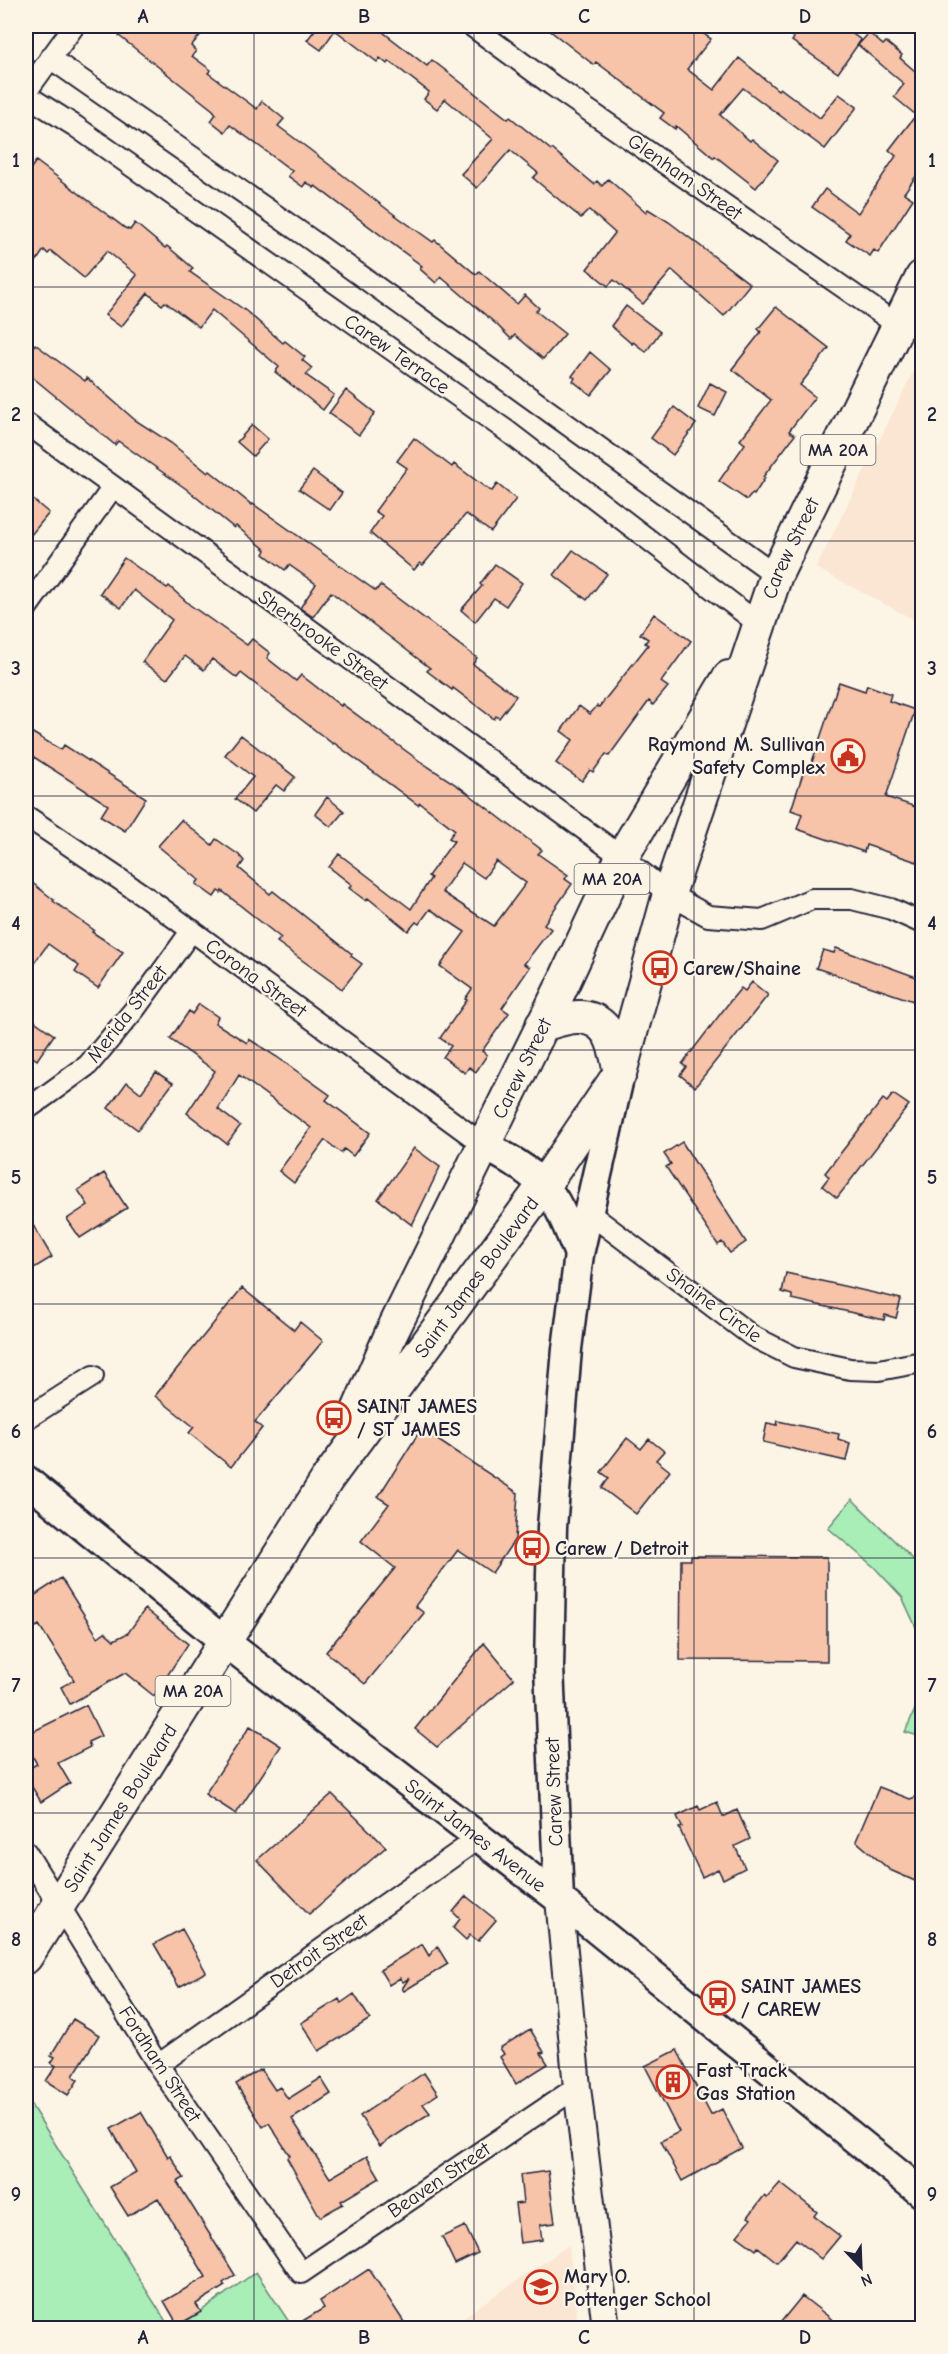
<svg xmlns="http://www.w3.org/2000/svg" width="948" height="2354" viewBox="0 0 948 2354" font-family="'Comic Neue',sans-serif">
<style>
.built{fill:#fae6d3}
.green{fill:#a9edb7;stroke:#668879;stroke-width:1.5}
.building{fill:#f7c3a9;stroke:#22223b;stroke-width:1.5;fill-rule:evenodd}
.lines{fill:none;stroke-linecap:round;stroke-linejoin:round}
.minor-casing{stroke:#22223b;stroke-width:24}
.tertiary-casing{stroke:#22223b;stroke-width:30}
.secondary-casing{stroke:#22223b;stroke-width:33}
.primary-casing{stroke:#22223b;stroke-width:36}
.minor{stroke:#fcf5e5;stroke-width:20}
.tertiary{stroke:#fcf5e5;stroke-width:26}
.secondary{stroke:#fcf5e5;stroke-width:28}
.primary{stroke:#fcf5e5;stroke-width:32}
.grid{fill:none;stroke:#22223b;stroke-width:1.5;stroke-opacity:0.55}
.labels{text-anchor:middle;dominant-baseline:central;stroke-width:4.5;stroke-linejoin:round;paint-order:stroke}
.shield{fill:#fcf5e5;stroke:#63616e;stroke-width:1.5}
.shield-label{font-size:18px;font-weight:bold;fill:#22223b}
.street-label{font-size:20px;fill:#22223b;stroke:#fcf5e5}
.poi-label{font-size:20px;font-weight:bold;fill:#22223b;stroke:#fcf5e5;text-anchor:start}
.neatline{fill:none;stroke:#22223b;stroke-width:2}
.grid-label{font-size:20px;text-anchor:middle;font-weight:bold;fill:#22223b}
</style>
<rect width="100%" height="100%" fill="#fcf5e5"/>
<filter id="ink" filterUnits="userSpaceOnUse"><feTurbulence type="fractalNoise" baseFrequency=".0167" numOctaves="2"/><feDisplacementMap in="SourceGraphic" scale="12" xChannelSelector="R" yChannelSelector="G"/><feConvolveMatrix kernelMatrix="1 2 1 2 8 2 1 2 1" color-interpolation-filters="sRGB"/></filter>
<g filter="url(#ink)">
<path class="built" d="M922,354V624L816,568Z
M569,2245L578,2328H447Z"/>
<path class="green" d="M852,1499L918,1564L922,1561V1737L905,1732L917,1705L919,1634L902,1597L874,1567L828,1528Z
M26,2097L170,2328H26Z
M256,2272L293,2328H177Z"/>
<path class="building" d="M127,26H208L191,46L196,51L192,56L211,70L208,73L257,109L262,101L284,119L278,126L309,149L388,210L433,242L435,240L473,272L477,274L479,271L517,304L525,295L539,308L536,311L565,334L543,359L515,335L511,339L496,324L441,277L436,283L420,269L422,266L315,186L314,188L306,182L303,187L288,176L292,171L263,149L230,125L225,132L211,121L216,114L213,110L119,36Z
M318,26H375L427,66L432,60L508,119L510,117L551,150L552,149L594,184L597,181L602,186L608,179L646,212L648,209L669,222L750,284L724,316L672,270L643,304L614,280L608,286L587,269L615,233L589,210L581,218L533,178L538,173L510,150L477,188L461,174L493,139L445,99L437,109L424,99L429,92L389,61L387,64L380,58L377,62L335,30L321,50L307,40Z
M544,26H692L711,39L687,69L714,90L739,58L778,90L780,88L820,118L839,94L857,107L825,149L743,88L720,115L750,141L752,139L778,160L756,188L715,156L714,158L676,126L675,129L660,118L664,113L596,62L594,65Z
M777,26H841L861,40L838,73L792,41L794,38Z
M869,33L883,45L886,42L902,55L900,58L915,71L922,62V168L904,193L913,199L878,253L874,250L870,256L846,240L850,234L812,207L825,189L858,213L896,156L889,150L916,115L894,97L904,84L858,45Z
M36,161L125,228L130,230L135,223L165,248L167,246L193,268L190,272L246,311L283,343L285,341L305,357L302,360L312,368L306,375L334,395L323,410L275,372L279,367L212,310L199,327L165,302L162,305L148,293L121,327L105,315L137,275L107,251L84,278L51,251L48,254L44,250L26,276V175Z
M626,306L660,332L646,352L633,342L632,344L611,326Z
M776,307L829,348L800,385L815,397L789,431L795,435L763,477L765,478L754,495L752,494L747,500L719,481L745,444L740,440L771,400L732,369L761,332L758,329Z
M35,344L85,381L87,378L135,420L171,443L208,473L210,471L252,505L253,504L376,591L380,585L477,658L473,664L516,696L499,718L496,716L494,719L453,688L452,690L427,671L430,668L331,592L313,617L300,608L316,584L289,565L285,570L264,554L266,550L236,526L234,528L185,488L118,441L115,445L26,372V356Z
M590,352L611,370L591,395L573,381L575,378L572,376Z
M710,383L727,392L715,416L698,408Z
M346,390L375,413L359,435L329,413Z
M674,407L696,424L673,455L651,438Z
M252,425L268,439L253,456L237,442Z
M414,438L452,467L454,464L489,490L492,491L497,484L516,499L491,532L466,514L423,565L420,563L414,570L370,533L382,516L375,511L407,468L397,461Z
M313,471L342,493L330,510L299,489Z
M26,494L49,513L26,541Z
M573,550L607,574L587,600L554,575Z
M124,558L167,588L169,586L190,605L247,645L252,639L270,653L267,658L296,681L301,675L341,706L342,704L421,762L461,788L542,850L538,854L568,875L565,879L572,884L544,924L551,929L524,964L530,967L502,1008L509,1013L482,1051L487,1055L476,1072L469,1067L465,1073L443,1057L451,1046L440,1038L467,1000L465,999L472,989L440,966L465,932L430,909L419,924L416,922L408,931L368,898L366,901L349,888L352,885L329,867L339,854L411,909L431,878L428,876L454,841L449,838L455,830L420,803L418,805L334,743L333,744L241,673L237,678L212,659L204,670L185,656L167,679L142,662L172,620L134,590L121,608L100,593ZM496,861L526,883L494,926L442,892L462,863L484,878Z
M495,564L522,583L506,606L494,598L475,622L461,610L482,586L480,584Z
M654,614L691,641L661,682L668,687L653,705L649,701L609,756L606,754L593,772L590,770L582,781L556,763L573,740L561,731L579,706L590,714L597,706L599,707L648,645L645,643L648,639L640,634Z
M839,682L865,691L867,685L891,694L889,701L915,710L886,797L922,809V844L917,862L866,845L864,852L797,829L802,814L791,810L805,767L810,768Z
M26,729L61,750L64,745L146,798L125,831L101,816L108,805L26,752Z
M241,735L295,777L284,791L276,785L253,813L235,799L253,777L225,755Z
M327,797L344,811L331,827L315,814Z
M181,820L212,845L216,839L239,855L244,861L239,868L270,894L273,891L352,954L351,956L362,964L342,989L277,942L281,938L222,891L221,893L218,891L214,897L196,884L199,880L158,846Z
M26,878L54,900L53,901L94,930L92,932L123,952L98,988L75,972L79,966L48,944L26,974Z
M836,948L922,979V1004L816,968L823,950L834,953Z
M752,982L768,995L695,1087L680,1075L686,1067L682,1064L731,1000L741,988L745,991Z
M199,1004L218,1017L215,1023L247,1043L249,1039L277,1057L330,1095L326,1100L370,1133L353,1156L344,1149L341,1153L325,1140L294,1183L279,1171L311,1128L239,1075L218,1109L240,1126L227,1144L187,1113L215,1071L170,1039L189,1011L192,1014Z
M26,1015L54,1035L37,1060L26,1052Z
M156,1072L173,1083L138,1130L108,1108L127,1082L141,1093Z
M893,1094L909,1105L837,1198L822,1186L829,1177L825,1173L883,1099L887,1102Z
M682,1142L746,1242L730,1253L722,1242L718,1245L666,1167L671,1164L664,1154Z
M414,1148L440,1167L412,1225L378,1199Z
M104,1173L127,1208L80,1238L67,1219L88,1205L78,1190Z
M26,1213L52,1257L26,1273Z
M786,1273L901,1299L896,1318L885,1315L884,1320L792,1299V1295L782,1292Z
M242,1288L294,1330L300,1322L323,1341L255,1422L262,1428L231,1467L189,1433L194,1427L155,1396Z
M778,1421L839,1434L838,1439L850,1443L846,1461L763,1442L767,1423L777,1425Z
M421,1429L518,1493L515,1539L492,1573L458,1550L415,1606L424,1613L365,1684L326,1652L395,1568L361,1541L389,1504L378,1497Z
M627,1438L641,1449L649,1439L664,1451L656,1460L670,1471L636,1514L602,1488L609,1478L601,1472Z
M691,1556L827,1557V1661L680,1660L681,1560H691Z
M61,1578L98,1637L105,1632L114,1640L128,1633L145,1609L188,1644L154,1696L125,1673L70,1704L61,1687L74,1680L39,1625L26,1633V1601Z
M484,1643L514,1679L437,1747L415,1729Z
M86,1705L101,1736L88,1742L90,1747L58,1763L70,1783L41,1802L26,1777V1770L37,1764L26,1745V1735Z
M250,1726L281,1746L236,1814L205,1794Z
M879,1787L910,1799L922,1795V1884L890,1870L856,1841Z
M332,1794L386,1847L309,1914L257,1860Z
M717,1802L723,1817L737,1810L750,1839L735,1846L745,1868L723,1879L718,1869L702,1877L679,1828L682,1827L677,1816L698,1806L700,1810Z
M466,1896L496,1920L478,1941L470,1935L466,1940L453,1928L460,1919L453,1912Z
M182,1929L206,1972L179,1987L154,1944Z
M422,1944L429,1956L437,1946L448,1964L404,1991L402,1989L409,1978L403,1982L400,1978L389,1985L380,1970Z
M354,1994L370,2019L319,2051L301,2023L339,1999L341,2003Z
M73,2019L99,2035L73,2076L78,2080L68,2095L46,2081L56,2066L51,2063L55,2057L51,2055Z
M530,2029L544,2052L541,2053L548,2064L516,2084L500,2057L504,2054L500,2048Z
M677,2050L711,2115L722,2109L742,2148L682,2181L661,2141L679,2132L645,2066Z
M261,2069L275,2090L280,2087L288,2099L321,2078L331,2094L292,2119L330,2178L367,2156L380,2178L341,2201L343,2204L320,2217L287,2158L290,2156L269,2123L263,2127L236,2084Z
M424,2073L438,2094L423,2104L430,2113L380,2146L360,2116Z
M141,2112L168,2157L170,2155L184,2178L177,2182L179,2185L235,2275L223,2283L225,2286L196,2304L201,2312L178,2325L164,2301L206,2277L158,2198L128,2216L110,2187L136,2172L111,2129Z
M548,2171L555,2223L540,2225L542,2240L520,2243L515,2204L523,2203L520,2175Z
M780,2183L817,2212L814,2216L840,2236L821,2259L796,2239L777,2262L758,2247L756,2250L737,2236L751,2219L748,2217L764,2196L767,2198Z
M465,2226L478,2253L455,2264L442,2237Z
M369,2269L408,2328H291L324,2308L320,2301Z
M802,2296L843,2328H776Z"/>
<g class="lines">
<defs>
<path id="minor" d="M472,26L552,85L899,326
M50,58L310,239L776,575
M26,92L74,26
M26,95L75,126L507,431L760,625
M26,423L622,857L669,894L708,916L762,920L812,899H852L891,909L922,923
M26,609L113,487
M26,816L146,897L484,1145
M26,1110L88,1065L135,1009L192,930
M589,1213L752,1336L794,1357L850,1369L879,1370L922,1362
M26,1419L93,1376
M26,1852L158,2065L301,2273L577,2087
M158,2065L479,1838"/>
<path id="tertiary" d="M559,1899L577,2087L606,2328"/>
<g id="secondary">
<path d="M484,1145C504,1156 525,1167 542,1184C558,1199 570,1233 579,1254"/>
<path id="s1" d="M26,1480L224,1641L559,1899L922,2193"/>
<path d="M559,1899L549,1667L552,1527L567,1349L579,1254L619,1078"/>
</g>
<g id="primary">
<path d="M542,1025C553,1022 568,1016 580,1017C611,1019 615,1048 620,1073"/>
<path id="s2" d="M353,1422L391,1334L561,988L622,857L729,677"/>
<path id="s3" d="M26,1957L328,1478L544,1185L620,1073L669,894L776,575L922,277"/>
</g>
</defs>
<use href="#minor" class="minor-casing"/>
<use href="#tertiary" class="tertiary-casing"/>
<use href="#secondary" class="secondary-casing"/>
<use href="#primary" class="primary-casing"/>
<use href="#minor" class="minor"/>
<use href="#tertiary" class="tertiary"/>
<use href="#secondary" class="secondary"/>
<use href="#primary" class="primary"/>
</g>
</g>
<path class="grid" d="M254,26V2328M474,26V2328M694,26V2328M26,287H922M26,541H922M26,796H922M26,1050H922M26,1304H922M26,1558H922M26,1813H922M26,2067H922"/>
<defs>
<symbol id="civic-ring" viewBox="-11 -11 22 22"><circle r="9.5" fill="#fcf5e5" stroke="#c8321e" stroke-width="1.5"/><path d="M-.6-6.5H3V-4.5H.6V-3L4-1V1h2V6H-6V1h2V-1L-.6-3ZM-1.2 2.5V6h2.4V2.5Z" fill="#c8321e"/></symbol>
<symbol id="bus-ring" viewBox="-11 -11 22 22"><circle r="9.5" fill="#fcf5e5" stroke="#c8321e" stroke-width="1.5"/><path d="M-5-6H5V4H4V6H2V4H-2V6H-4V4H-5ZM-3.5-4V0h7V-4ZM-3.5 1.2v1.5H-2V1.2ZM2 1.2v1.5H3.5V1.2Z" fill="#c8321e"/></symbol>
<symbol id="building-ring" viewBox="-11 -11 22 22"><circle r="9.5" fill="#fcf5e5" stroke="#c8321e" stroke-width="1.5"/><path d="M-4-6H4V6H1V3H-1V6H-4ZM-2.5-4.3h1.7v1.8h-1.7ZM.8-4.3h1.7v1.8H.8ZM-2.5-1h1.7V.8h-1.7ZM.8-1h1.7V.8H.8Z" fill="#c8321e"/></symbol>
<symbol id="school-ring" viewBox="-11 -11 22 22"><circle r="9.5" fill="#fcf5e5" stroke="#c8321e" stroke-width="1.5"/><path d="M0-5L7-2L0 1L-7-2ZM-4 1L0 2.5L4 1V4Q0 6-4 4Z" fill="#c8321e"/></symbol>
</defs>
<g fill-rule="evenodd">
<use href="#civic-ring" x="829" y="737" width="38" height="38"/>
<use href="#bus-ring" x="641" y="949" width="38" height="38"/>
<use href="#bus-ring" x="315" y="1399" width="38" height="38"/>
<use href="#bus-ring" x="513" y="1529" width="38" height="38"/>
<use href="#bus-ring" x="699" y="1979" width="38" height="38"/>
<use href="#building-ring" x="654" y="2063" width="38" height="38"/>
<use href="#school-ring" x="522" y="2268" width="38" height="38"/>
</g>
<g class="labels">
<g class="shield">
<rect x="800.5" y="435" width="75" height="30" rx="4.5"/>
<rect x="574.5" y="864" width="75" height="30" rx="4.5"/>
<rect x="155.5" y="1676" width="75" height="30" rx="4.5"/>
</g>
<g class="shield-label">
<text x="838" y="450">MA 20A</text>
<text x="612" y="879">MA 20A</text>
<text x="193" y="1691">MA 20A</text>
</g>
<g class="street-label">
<text transform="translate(685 177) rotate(35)">Glenham Street</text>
<text transform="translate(397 354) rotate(35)">Carew Terrace</text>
<text stroke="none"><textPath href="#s3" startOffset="1618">Carew Street</textPath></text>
<text transform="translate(323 640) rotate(36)">Sherbrooke Street</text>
<text transform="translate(256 978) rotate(36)">Corona Street</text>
<text transform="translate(127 1014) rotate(-52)">Merida Street</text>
<text stroke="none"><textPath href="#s2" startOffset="392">Carew Street</textPath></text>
<text stroke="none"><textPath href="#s3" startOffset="816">Saint James Boulevard</textPath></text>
<text transform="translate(714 1305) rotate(36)">Shaine Circle</text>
<text transform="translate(554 1792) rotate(-92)">Carew Street</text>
<text stroke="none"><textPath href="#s3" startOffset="176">Saint James Boulevard</textPath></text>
<text stroke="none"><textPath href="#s1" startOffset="573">Saint James Avenue</textPath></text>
<text transform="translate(319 1951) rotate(-35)">Detroit Street</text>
<text transform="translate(160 2064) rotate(57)">Fordham Street</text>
<text transform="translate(439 2180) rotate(-34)">Beaven Street</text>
</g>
<g class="poi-label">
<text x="825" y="744" text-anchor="end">Raymond M. Sullivan<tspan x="825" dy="23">Safety Complex</tspan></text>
<text x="683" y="968">Carew/Shaine</text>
<text x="357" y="1406">SAINT JAMES<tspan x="357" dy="23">/ ST JAMES</tspan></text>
<text x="555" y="1548">Carew / Detroit</text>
<text x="741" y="1986">SAINT JAMES<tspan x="741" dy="23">/ CAREW</tspan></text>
<text x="696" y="2070">Fast Track<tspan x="696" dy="23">Gas Station</tspan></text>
<text x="564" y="2276">Mary O.<tspan x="564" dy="23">Pottenger School</tspan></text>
</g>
</g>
<rect width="948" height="2354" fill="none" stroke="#fcf5e5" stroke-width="66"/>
<g transform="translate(861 2267) rotate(157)" stroke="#fcf5e5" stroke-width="4.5" paint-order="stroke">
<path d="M0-4.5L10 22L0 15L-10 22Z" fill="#22223b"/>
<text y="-9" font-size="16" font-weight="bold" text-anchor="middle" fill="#22223b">N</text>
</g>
<rect x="33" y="33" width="882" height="2288" class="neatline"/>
<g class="grid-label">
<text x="143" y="23">A</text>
<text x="364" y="23">B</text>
<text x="584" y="23">C</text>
<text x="805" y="23">D</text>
<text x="16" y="167">1</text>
<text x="932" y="167">1</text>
<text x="16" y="421">2</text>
<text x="932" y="421">2</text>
<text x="16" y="675">3</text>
<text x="932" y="675">3</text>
<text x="16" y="930">4</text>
<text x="932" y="930">4</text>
<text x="16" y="1184">5</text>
<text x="932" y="1184">5</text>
<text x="16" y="1438">6</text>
<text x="932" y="1438">6</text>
<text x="16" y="1692">7</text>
<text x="932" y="1692">7</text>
<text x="16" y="1946">8</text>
<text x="932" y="1946">8</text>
<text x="16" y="2201">9</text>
<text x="932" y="2201">9</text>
<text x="143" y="2344">A</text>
<text x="364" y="2344">B</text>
<text x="584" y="2344">C</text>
<text x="805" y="2344">D</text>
</g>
</svg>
